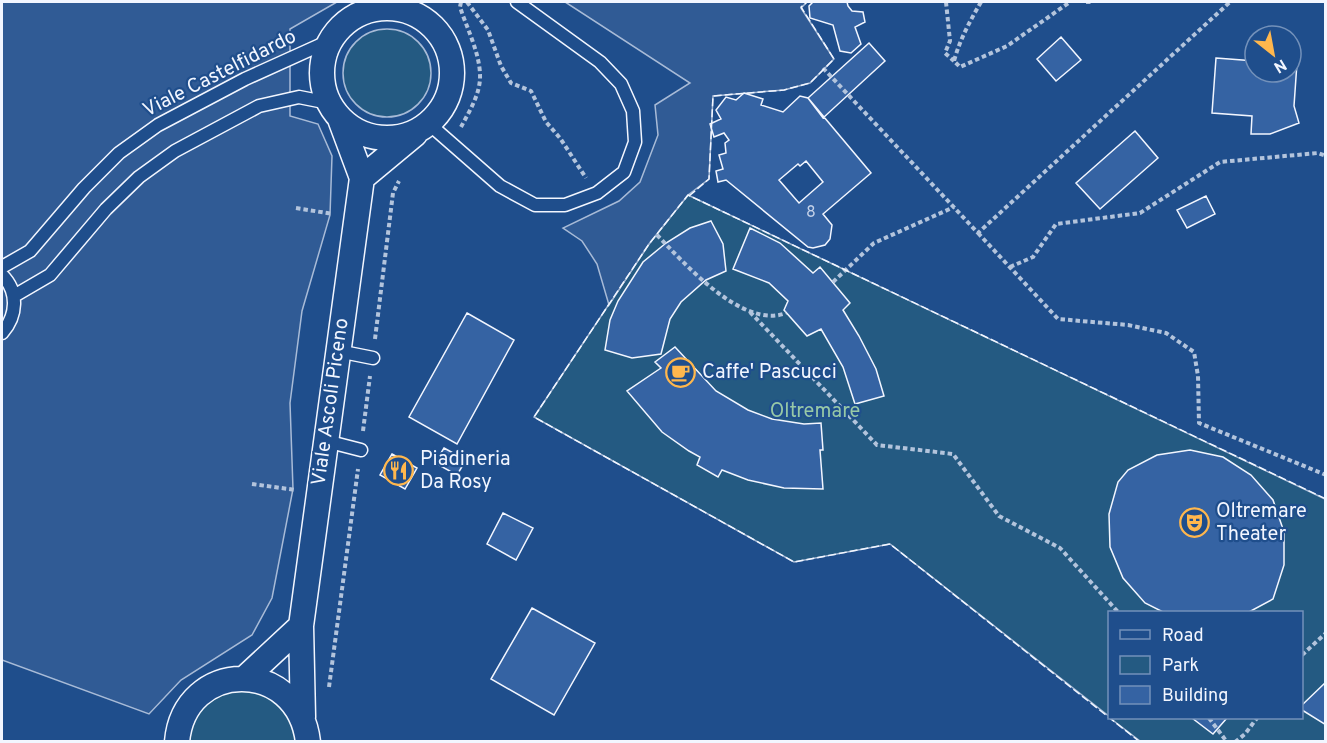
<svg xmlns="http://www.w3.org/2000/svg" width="1327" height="743" viewBox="0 0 1327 743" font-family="Overpass,sans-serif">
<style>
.green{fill:#245a82;stroke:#a8bbd7;stroke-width:1.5}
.parking{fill:#305b95;stroke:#a8bbd7;stroke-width:1.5}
.building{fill:#3563a3;stroke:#f2f6ff;stroke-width:1.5;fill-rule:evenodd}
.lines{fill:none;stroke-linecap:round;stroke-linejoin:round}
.lane-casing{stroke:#f2f6ff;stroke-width:15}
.street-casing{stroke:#f2f6ff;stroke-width:27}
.path{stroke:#b3c4dc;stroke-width:4;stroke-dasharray:4.5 3;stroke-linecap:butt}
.lane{stroke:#1f4e8c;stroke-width:12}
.street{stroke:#1f4e8c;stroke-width:24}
.fence{stroke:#f2f6ff;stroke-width:1.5;stroke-dasharray:8 3;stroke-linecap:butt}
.labels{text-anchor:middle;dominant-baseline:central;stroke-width:4.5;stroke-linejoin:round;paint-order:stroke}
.number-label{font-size:16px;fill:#c3d1e8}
.street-label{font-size:20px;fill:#f2f6ff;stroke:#1f4e8c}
.poi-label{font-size:20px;fill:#f2f6ff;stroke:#1f4e8c;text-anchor:start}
.park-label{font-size:20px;fill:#97c8a6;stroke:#1f4e8c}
</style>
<rect width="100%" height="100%" fill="#1f4e8c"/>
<path class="green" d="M343 73a44 44 0 1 1 88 0a44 44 0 1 1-88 0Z
M688,195L1325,499V741H1140L1110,718H1302V612H1110V717L890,544L794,562L534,417L649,244Z
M229,690L262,691L288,711L298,741L187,742C194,708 200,707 229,690Z"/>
<path class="parking" d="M2,2H337L290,29V116L318,124L332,156L330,215L302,311L290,403L293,489L272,598L252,635L181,680L149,714L2,660Z
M565,2H807L801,8L834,59L810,83L784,90L713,96L709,179L688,195L649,244L609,305L597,264L582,241L563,228L619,201L640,182L658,135L655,105L690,83Z"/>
<path class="building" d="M813,2H847L848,6L852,11L863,12L865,22L855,27L861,44L851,53L840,51L833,25L810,18L809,6Z
M1061,37L1081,60L1056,81L1037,59Z
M869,43L885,61L823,118L808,98Z
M1216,58L1255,61V72H1291V63H1297L1294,106L1299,123L1270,134H1251L1252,116L1212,113Z
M744,93L763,99L761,105L783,112L800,96L808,98L871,173L823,214L832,225L830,239L825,245L813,248L808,247L726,180L718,182L716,171L723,169L719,155L726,153L725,143L729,140L724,133L714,137L710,124L721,119L716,110L726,97L736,100ZM806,161L823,182L799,203L779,180L798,164L800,166Z
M1135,131L1158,158L1100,209L1076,183Z
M1206,196L1215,214L1187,228L1177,210Z
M711,221L723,244L726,271L706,280L681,302L670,319L661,354L632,358L605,350L610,320L618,301L643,262L666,243L690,228Z
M750,228L780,243L813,273L820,267L850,303L843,310L859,336L876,369L884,396L855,404L843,367L821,329L807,336L784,310L788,301L769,283L733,269Z
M467,313L514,340L457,444L409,417Z
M675,347L716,391L748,410L772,419L804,424L821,423L823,450H820L823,489L784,488L748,480L722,470L718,477L697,465L700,457L689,451L662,432L627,391L661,368L655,362Z
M444,448L466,460L457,475L435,463Z
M1190,450L1223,457L1251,475L1273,500L1284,532V565L1273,599L1249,612H1163L1145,603L1123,578L1110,547L1109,514L1118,482L1128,470L1157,455Z
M392,454L417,468L405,489L380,475Z
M503,513L533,528L516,560L487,544Z
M532,608L595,643L554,715L491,679Z
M1326,682V725L1302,710V705Z
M1192,718H1227L1213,734Z"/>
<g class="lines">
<defs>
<path id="lane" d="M428,123L500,186L535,205H565L597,193L624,172L635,142L633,111L621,84L600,62L517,2
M2,267L30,251L84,188L119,153L158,125L245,79L329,41
M2,275C19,292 17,316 2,333
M14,296L50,275L106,209L139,177L175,151L259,106L299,97L329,103
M338,351L373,358
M326,441L361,450"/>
<path id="street" d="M322 73a65 65 0 1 1 130 0a65 65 0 1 1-130 0Z
M362,178L415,134
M245,678L301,626
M303,717L301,626L362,178L340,119
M177,742C184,659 298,657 308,742"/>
</defs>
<use href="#lane" class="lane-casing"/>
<use href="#street" class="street-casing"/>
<path class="path" d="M467,2L488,30L501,66L511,83L531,91L546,122L560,138L586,178
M946,2L950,41L945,53L954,61
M981,2C970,21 960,39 954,61L960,67L1007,46L1070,2
M1086,2H1093
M823,68L978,233L1230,2
M461,127C469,112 479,96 480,79C481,55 467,29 460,7L461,2
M296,208L333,214
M978,233L1058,319L1128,325L1166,333L1194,352L1198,376L1199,423L1326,475
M657,235C684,263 743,330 786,313
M1010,267L1033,257L1056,224L1140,213L1220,162L1318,153L1326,156
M833,282L874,243L954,207
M750,312L877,445L953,454L999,516L1060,548L1118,612
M375,339L393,193L399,181
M363,431L370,376
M252,484L296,490
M1302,655L1326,633
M329,687L358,469
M1209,718L1227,742
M1235,742L1245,734L1257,718"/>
<use href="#lane" class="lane"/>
<use href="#street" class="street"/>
<path class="fence" d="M689,196L709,179L713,96L784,90L810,83L834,59L801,7L807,2
M1140,742L890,544L794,562L534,417L649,244L688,195L1326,499"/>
</g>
<defs>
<symbol id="cafe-ring" viewBox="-11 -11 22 22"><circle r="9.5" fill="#1f4e8c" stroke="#ffb74d" stroke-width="1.5"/><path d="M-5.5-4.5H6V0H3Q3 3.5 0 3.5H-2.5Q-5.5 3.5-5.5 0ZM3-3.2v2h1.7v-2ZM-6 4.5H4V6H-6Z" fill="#ffb74d"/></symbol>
<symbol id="restaurant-ring" viewBox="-11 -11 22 22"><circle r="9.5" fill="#1f4e8c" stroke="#ffb74d" stroke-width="1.5"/><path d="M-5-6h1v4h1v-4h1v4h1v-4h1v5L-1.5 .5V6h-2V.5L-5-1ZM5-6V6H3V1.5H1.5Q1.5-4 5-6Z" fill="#ffb74d"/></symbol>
<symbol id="theatre-ring" viewBox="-11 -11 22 22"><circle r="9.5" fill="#1f4e8c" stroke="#ffb74d" stroke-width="1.5"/><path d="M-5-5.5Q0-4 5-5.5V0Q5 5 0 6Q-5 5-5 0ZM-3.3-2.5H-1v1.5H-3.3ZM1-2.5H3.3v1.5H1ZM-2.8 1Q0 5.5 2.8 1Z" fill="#ffb74d"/></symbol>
</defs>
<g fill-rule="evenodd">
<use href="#cafe-ring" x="664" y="356" width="33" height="33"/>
<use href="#restaurant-ring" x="382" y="454" width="33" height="33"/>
<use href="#theatre-ring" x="1178" y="506" width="33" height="33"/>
</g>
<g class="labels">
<g class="number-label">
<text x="811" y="213">8</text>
</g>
<g class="street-label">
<text transform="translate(220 74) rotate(-27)">Viale Castelfidardo</text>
<text transform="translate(331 402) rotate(-82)">Viale Ascoli Piceno</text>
</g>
<g class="poi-label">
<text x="702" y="373">Caffe' Pascucci</text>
<text x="420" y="460">Piadineria<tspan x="420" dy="23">Da Rosy</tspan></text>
<text x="1216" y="512">Oltremare<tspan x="1216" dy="23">Theater</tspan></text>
</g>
<g class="park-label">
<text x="815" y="412">Oltremare</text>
</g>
</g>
<rect width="1327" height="743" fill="none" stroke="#f2f6ff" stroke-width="6"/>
<rect x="1108" y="611" width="195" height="108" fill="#1f4e8c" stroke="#7391ba" stroke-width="1.5"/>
<rect x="1120" y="630" width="30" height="9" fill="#1f4e8c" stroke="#7391ba" stroke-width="1.5"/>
<text x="1162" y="641" font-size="18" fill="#f2f6ff">Road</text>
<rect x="1120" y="656" width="30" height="18" fill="#245a82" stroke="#7391ba" stroke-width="1.5"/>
<text x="1162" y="671" font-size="18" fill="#f2f6ff">Park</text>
<rect x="1120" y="686" width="30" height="18" fill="#3563a3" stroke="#7391ba" stroke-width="1.5"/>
<text x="1162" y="701" font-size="18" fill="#f2f6ff">Building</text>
<g transform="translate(1273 54) rotate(149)"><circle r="28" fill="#1f4e8c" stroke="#7391ba" stroke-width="1.5"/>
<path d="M0-4.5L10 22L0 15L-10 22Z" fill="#ffb74d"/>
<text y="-9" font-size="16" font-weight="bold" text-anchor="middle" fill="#f2f6ff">N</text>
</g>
</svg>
